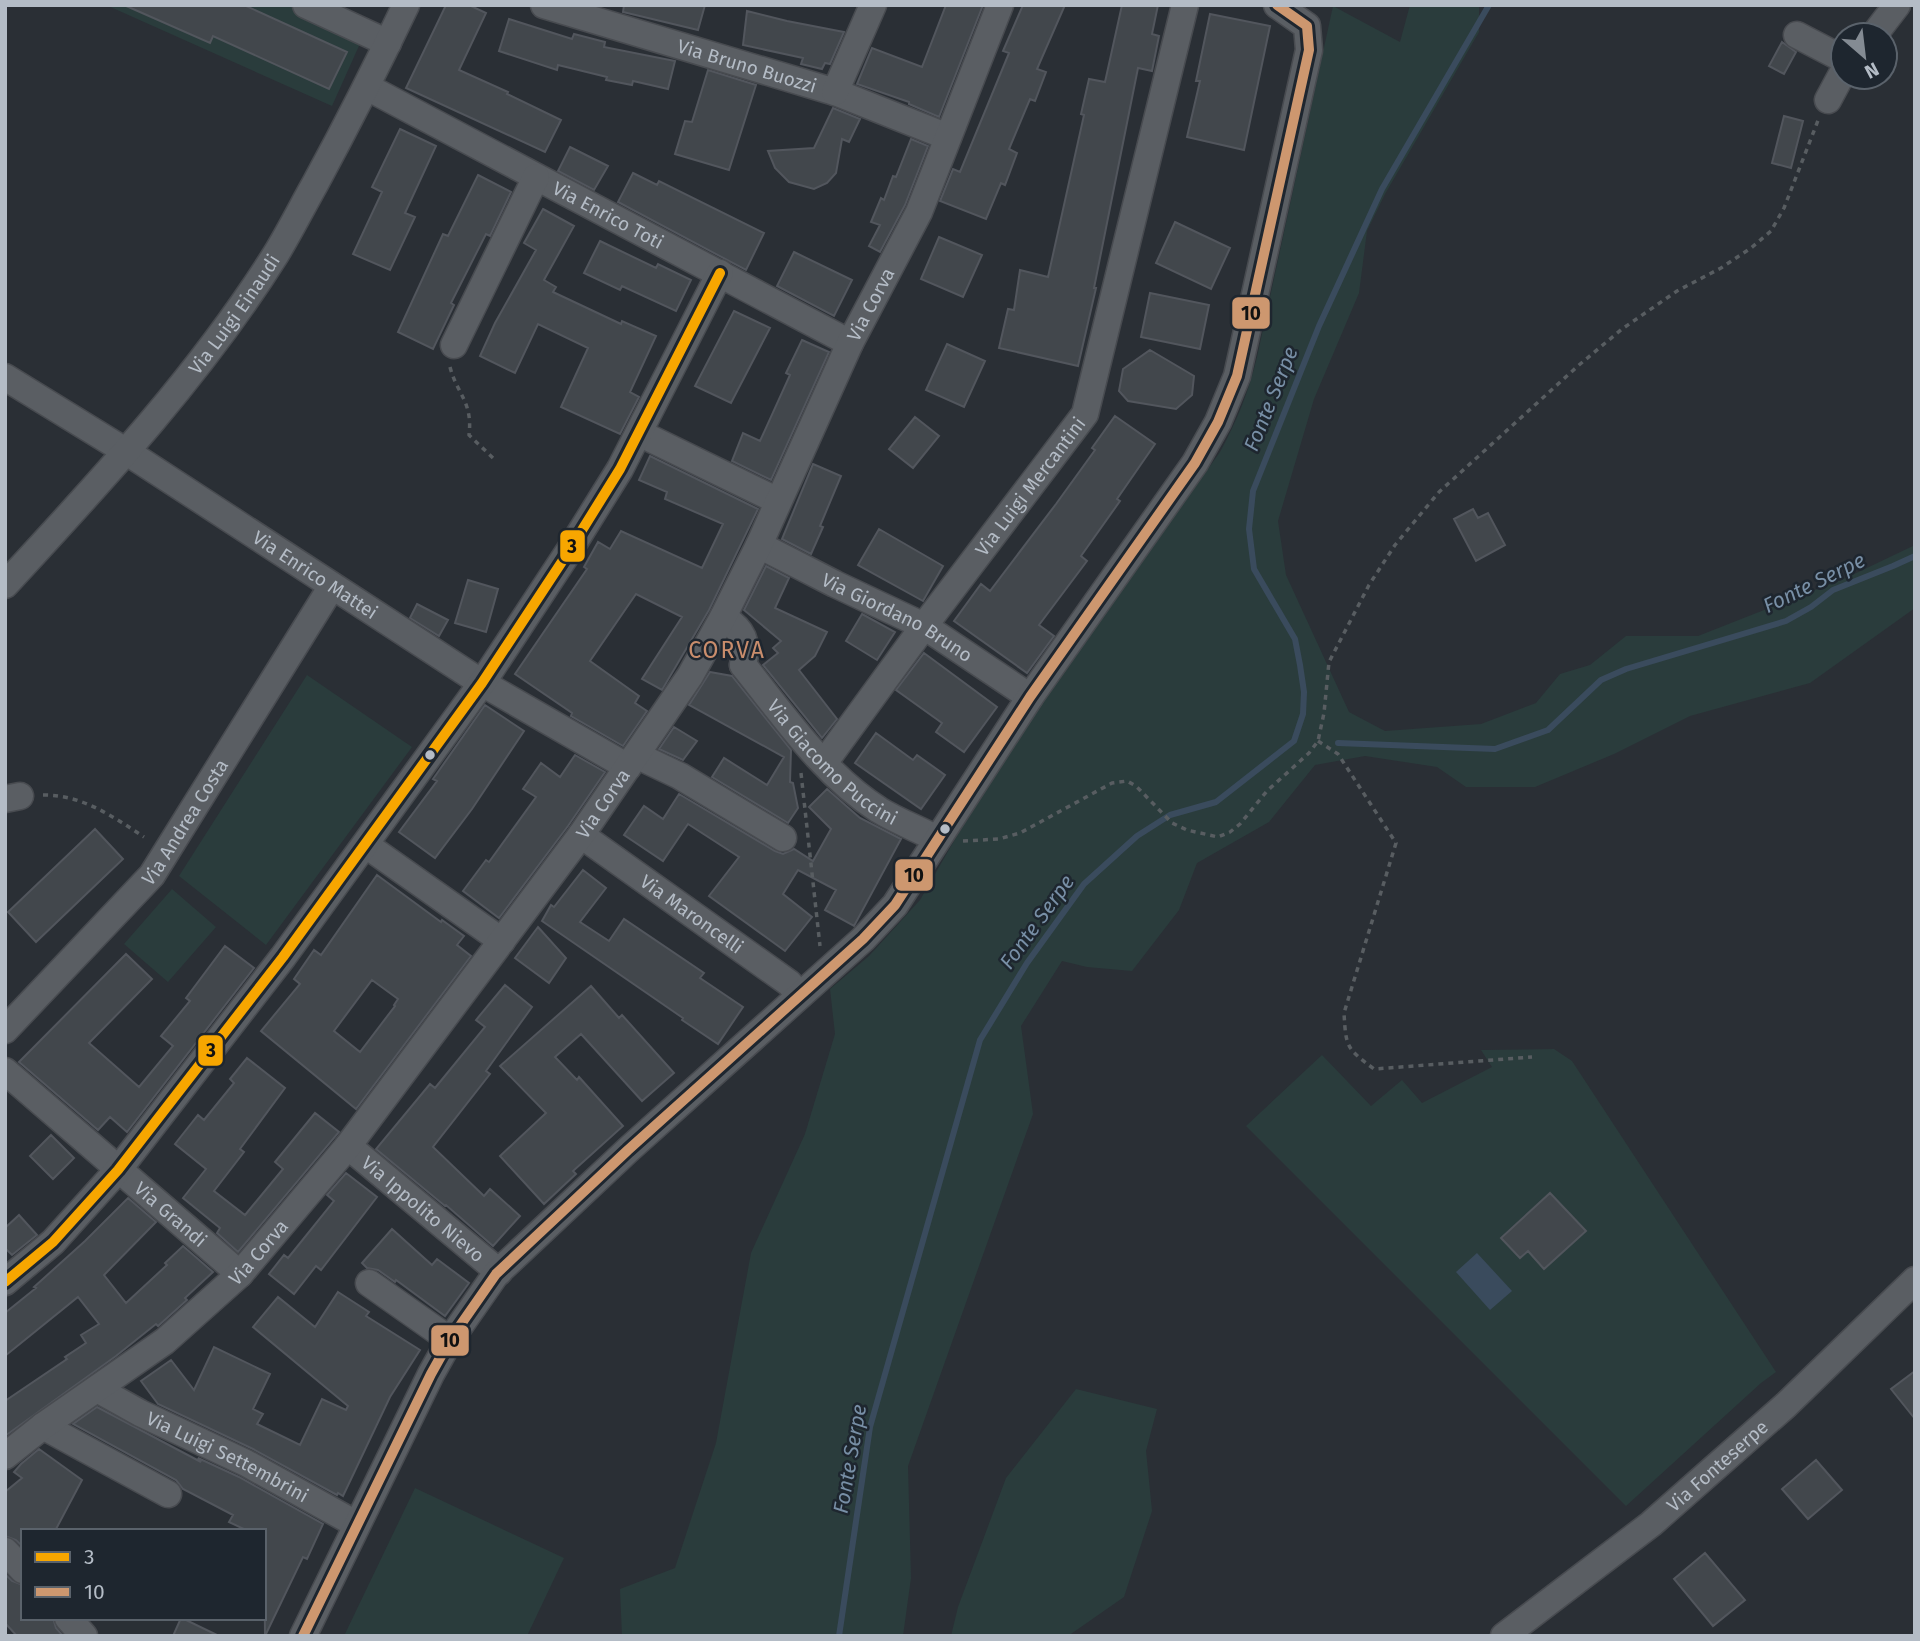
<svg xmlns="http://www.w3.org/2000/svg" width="1920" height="1641" viewBox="0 0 1920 1641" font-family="'Fira Sans',sans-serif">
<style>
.green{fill:#2a3c3c;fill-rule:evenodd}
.water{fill:#3a4b5d}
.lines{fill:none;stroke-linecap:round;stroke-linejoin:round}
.stream{stroke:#3a4b5d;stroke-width:6}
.building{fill:#42474c;stroke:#52565d;stroke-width:2;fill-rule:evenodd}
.minor-casing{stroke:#484b50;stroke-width:29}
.path{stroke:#585d61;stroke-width:3.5;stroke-dasharray:5 5;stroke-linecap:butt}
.minor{stroke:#5a5e63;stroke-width:26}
.bus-1-casing{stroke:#1e262f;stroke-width:16}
.bus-2-casing{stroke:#1e262f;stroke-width:16}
.bus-1{stroke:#f7a600;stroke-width:10}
.bus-2{stroke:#cd976f;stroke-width:10}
.bus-dot{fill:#b4bcc6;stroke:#1e262f;stroke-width:2.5}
.labels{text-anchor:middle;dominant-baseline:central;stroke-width:5;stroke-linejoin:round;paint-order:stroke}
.street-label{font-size:19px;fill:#b4bcc6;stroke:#1e262f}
.water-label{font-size:21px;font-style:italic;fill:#788fa6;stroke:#1e262f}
.quarter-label{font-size:23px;letter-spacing:2px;fill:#c98d6c;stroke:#1e262f}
.line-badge{stroke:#1e262f;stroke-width:2.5}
.pale-badge-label{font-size:19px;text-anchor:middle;font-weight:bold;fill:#111}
</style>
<rect width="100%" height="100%" fill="#2a2f35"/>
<path class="green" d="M106,5H314L367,28L332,106Z
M1410,5H1479V32L1385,194L1367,231L1359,293L1314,399L1278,521L1286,575L1349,712L1385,731L1481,724L1536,703L1560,674L1590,665L1626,636H1698L1848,577L1915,545V608L1810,683L1690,716L1614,754L1535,787H1466L1437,767L1365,756L1315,765L1269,822L1197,863L1179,910L1132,971L1087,967L1062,961L1021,1026L1033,1114L908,1466L911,1578L903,1636H622L620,1589L675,1568L716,1443L751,1253L805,1134L835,1034L830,989L869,956L920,900L958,834L1038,709L1220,452C1237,421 1249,391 1257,357L1333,6L1400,42Z
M307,675L412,747L266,945L179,876Z
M172,889L216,927L168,982L124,944Z
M1554,1049L1572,1061L1776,1372L1761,1383L1626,1506L1246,1126L1322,1055L1371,1106L1402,1080L1422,1103L1492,1067L1481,1050ZM1550,1193L1585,1231L1544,1269L1528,1251L1520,1258L1501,1237Z
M1076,1389L1157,1409L1146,1451L1152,1511L1124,1597L1068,1636H951L958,1607L1006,1478Z
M415,1488L564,1558L527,1636H344Z"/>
<path class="water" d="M1477,1253L1512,1291L1490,1310L1456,1272Z"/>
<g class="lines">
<path class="stream" d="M1338,743L1495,749L1548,730L1601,680L1626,669L1786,621L1811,607L1833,590L1893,566L1915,556
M839,1636L870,1427L980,1040L1027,963L1084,884L1137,836L1170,815L1216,802L1294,741L1303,714L1304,692L1300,665L1295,639L1254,569L1249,529L1253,491L1319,326L1382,189L1489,5"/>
</g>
<path class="building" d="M124,5H244L347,52L329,89L213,36L210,43Z
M446,5H469L486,13L459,70L508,92L507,94L561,120L545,152L406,88Z
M624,5H705L698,30L623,12Z
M946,5H983L939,117L909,104V102L857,84L872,48L922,67Z
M1023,5H1065L1037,69L1046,72L1035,101L1030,99L1009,149L1017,153L1005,185L1001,183L986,219L940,201L953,169L960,172L1009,53L1003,51Z
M1122,5H1158L1152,34L1159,36L1152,71L1138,68L1094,288H1096L1078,366L999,348L1008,309L1014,310L1020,270L1048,277L1084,115L1081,114L1089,79L1105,82Z
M747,11L787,21L844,32L830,64L825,63L822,69L801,64L803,58L743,45Z
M1210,14L1270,26L1244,150L1187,137L1200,81H1196Z
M509,19L572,39L574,34L605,42L604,47L675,61L668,89L633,81L632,85L606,80L607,77L558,65L557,70L499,51Z
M1782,42L1796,52L1784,74L1769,66Z
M708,70L756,85L729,170L675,154L685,121L692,122Z
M833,108L860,119L849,142L842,139L836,173L827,183L814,189L789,182L775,168L768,151L814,148Z
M1784,116L1803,121L1791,168L1772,163Z
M400,129L436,146L405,213L415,217L390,270L353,254L382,192L372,187Z
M911,139L928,146L905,205L880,252L869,246L880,225L871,222L881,198L884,200L893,176L896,177Z
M570,147L608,166L594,190L558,171Z
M633,173L657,185L659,181L764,233L746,270L618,202Z
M478,175L511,192L490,236L486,234L451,303L454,305L433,349L398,332L443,234L448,236Z
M543,209L574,226L544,280L556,287L553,292L621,324L622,321L656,336L630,392L639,397L620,434L561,407L588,348L538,324L515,373L480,356L495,323L536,250L524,243Z
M1175,222L1230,248L1211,289L1156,263Z
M939,237L982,255L963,297L921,279Z
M600,241L656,268L658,264L691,280L676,311L622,286L620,290L584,273Z
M794,252L852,280L834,316L777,286Z
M1150,293L1209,305L1200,349L1141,337Z
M734,311L770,328L731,403L695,386Z
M802,340L829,352L771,480L732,461L743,433L760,441L790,375L786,373Z
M947,344L985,361L964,407L926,390Z
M1150,350L1194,376L1192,395L1176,409L1128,401L1119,391L1123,369Z
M1115,416L1155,444L1117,499L1120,501L1081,556L1087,561L1039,625L1054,636L1027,673L954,621L981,584L990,591L1056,504L1095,450L1092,448Z
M915,417L939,436L913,468L889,449Z
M650,456L758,509L709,610L662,690L642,679L682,617L636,594L590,661L639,696L635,703L647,711L623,746L571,716L572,713L515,674L587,569L584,567L598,542L610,549L621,531L702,568L723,524L665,499L667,492L639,480Z
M813,464L841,476L820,526L823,527L811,554L782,539Z
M1473,509L1478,518L1488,513L1505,545L1476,561L1454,519Z
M879,529L943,566L923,601L858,565Z
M766,566L789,578L775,608L827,632L815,656L799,670L837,719L822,738L763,665L778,653L773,648L781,641L744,610Z
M468,580L498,589L486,632L455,623Z
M417,604L448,620L439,636L410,618Z
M862,614L895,632L877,660L846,641Z
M924,653L997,707L964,752L936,732L942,723L896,690Z
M710,672L732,676L791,750L790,782L793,783L798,808L788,823L712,777L724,758L767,785L784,757L689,705Z
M485,705L524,731L472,809L435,858L399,832L437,781L433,779Z
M674,727L697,741L683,760L659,749Z
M876,733L913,760L917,755L945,775L921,809L855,763Z
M575,755L605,772L568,826L499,918L463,891L486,860L489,862L536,797L523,789L541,763L560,777Z
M827,789L860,818L901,839L854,926L825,910L836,890L798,870L783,894L812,917L785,951L709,896L739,857L688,824L663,861L624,835L644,806L663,819L679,794L775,851L783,854L794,849L813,861L831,829L809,807Z
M95,829L123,859L36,942L8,912Z
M583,870L606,888L580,922L609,941L624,919L704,973L700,978L743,1007L718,1044L682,1020L683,1018L542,921L551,905L554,907Z
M377,875L441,922L442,920L464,936L457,945L471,956L356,1109L261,1031L300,984L294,979L314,950L321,955ZM372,980L398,999L394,1005L395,1006L360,1052L334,1031Z
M538,927L566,958L549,983L515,958Z
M225,946L254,968L127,1132L110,1117L98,1130L19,1062L126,954L152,979L89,1043L139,1087L173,1046L161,1036L190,1001L186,998Z
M505,985L532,1007L486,1071L490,1074L433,1147L484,1196L490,1189L520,1216L493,1246L446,1205L445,1206L376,1149L430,1084L435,1088L485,1027L476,1020Z
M591,986L619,1018L622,1015L674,1073L642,1101L581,1034L555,1057L577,1080L579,1077L623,1126L573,1171L576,1174L544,1204L500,1156L546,1113L500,1066Z
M247,1058L285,1088L240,1149L244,1152L214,1191L245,1215L283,1169L275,1162L315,1113L339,1132L238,1252L217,1233L220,1228L183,1198L206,1169L175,1144L198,1115L204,1120L234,1083L230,1079Z
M51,1135L74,1158L53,1179L30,1156Z
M346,1173L377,1197L321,1270L316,1266L294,1294L269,1274L284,1255L288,1258L334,1201L327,1195Z
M1550,1193L1586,1231L1544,1269L1528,1251L1520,1258L1501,1238Z
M128,1198L156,1222L104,1275L126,1303L167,1265L165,1263L183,1246L213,1272L185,1298L187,1300L158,1326L156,1324L116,1356L5,1436V1401L67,1359L65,1357L86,1343L81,1335L99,1324L78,1297L5,1356V1313L36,1288L34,1287L85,1241Z
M19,1215L37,1235L12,1255L5,1248V1228Z
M392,1229L432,1265L437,1259L469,1283L445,1316L396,1280L395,1282L378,1270L367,1268L362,1263Z
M338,1292L369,1312L366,1316L420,1350L390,1397L343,1496L338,1493L337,1495L253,1449L158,1404L141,1381L171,1360L194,1390L214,1347L270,1374L253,1409L263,1414L257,1424L300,1445L322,1399L346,1410L348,1406L253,1327L278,1297L315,1327Z
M1915,1371V1419L1891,1389Z
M97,1407L201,1462L198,1458L239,1477L323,1524L307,1559L303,1557L265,1636L264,1531H248L229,1522L233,1515L183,1489L176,1480L73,1424Z
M39,1449L82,1480L55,1531H23V1547L16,1540L5,1536V1492L22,1478L14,1472L21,1464Z
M1816,1460L1842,1490L1808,1519L1782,1489Z
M1705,1553L1745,1600L1713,1626L1674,1579Z
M5,1574L12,1581L23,1585V1618H53L56,1628L63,1636H17L5,1623Z
M181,1618H182L219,1636H173Z"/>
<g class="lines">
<defs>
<g id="minor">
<path d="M306,5L388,43"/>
<path id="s1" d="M544,5L835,92L948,137"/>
<path d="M1797,35L1843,59"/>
<path d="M1874,35L1897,5"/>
<path id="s2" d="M367,87L850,343"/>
<path d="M835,92L873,5"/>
<path d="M1828,100L1843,72"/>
<path d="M454,345L536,177"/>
<path id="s3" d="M5,377L127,452L482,683L628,767"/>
<path d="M639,433L778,501"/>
<path id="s4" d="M759,545L835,584L924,626L1030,697"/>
<path id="s5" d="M5,585C102,480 200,375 276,254C290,231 302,207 315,184C347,125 377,66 406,5"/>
<path d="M723,617C743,630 749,642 743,665"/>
<path id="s6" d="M743,665C784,716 823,774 879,810C897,821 918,829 937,839"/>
<path d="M636,755L680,776L783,838"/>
<path id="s7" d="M824,763L924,626L1085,414L1185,5"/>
<path d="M5,799L20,796"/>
<path id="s8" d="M581,835L789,983L800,995"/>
<path d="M366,845L502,941"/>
<path id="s9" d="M5,1030L152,875L332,586"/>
<path id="s10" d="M5,1071L240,1274"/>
<path id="s11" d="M348,1146L499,1272"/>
<path d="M5,1282L53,1242L118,1170L283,957L482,683L569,551L620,469L720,273"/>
<path d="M369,1283L450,1340"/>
<path id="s12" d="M97,1389L140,1413L246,1463L356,1524"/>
<path d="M43,1426L168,1494"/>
<path id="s13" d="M5,1456L43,1426L165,1341L240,1274L348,1146L581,835L690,676L723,617L759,545L850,343L919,212L1000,5"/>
<path d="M5,1551L23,1570"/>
<path d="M68,1618L84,1636"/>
<path d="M303,1636L431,1374L450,1340L496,1274L628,1150L863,939L895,905L1030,697L1195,463L1218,422L1237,376L1309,50L1307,26L1277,5"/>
<path id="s14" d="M1504,1636L1651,1524L1786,1405L1915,1280"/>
</g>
</defs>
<use href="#minor" class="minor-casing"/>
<path class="path" d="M450,367C457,394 473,402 469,435L495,460
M1318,741L1338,754L1396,843L1344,1013C1346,1047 1346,1048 1374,1069L1532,1057
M801,773L820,946
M43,795C83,795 112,816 144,837
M963,841L999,839L1020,833L1112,783L1127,781L1136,786L1172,823L1187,830L1218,837L1230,832L1240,824L1267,791L1309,753L1318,741L1324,713L1329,662L1369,585L1395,545L1439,492L1579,365L1622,329L1677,291L1721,268L1751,248L1771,231L1784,208L1819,118"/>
<use href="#minor" class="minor"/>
<defs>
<path id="bus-1" d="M5,1282L53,1242L118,1170L283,957L482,683L569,551L620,469L720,273"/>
<path id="bus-2" d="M303,1636L431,1374L450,1340L496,1274L628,1150L863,939L895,905L1030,697L1195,463L1218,422L1237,376L1309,50L1307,26L1277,5"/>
</defs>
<use href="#bus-1" class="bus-1-casing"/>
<use href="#bus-2" class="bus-2-casing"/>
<use href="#bus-1" class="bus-1"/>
<use href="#bus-2" class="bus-2"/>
</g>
<g class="bus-dot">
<circle cx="430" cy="755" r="6"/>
<circle cx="945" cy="829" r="6"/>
</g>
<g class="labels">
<g class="street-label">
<text stroke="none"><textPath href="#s1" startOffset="212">Via Bruno Buozzi</textPath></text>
<text stroke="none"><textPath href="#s2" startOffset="273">Via Enrico Toti</textPath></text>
<text stroke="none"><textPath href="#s13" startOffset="1460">Via Corva</textPath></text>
<text stroke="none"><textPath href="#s5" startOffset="355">Via Luigi Einaudi</textPath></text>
<text stroke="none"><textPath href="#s7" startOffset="345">Via Luigi Mercantini</textPath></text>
<text stroke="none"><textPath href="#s3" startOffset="368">Via Enrico Mattei</textPath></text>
<text stroke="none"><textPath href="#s4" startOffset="156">Via Giordano Bruno</textPath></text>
<text stroke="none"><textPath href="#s6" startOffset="133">Via Giacomo Puccini</textPath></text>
<text stroke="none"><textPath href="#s13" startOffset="892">Via Corva</textPath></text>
<text stroke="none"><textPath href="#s9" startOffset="276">Via Andrea Costa</textPath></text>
<text stroke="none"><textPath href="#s8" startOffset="136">Via Maroncelli</textPath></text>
<text stroke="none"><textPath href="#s11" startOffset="98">Via Ippolito Nievo</textPath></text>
<text stroke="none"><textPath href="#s10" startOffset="219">Via Grandi</textPath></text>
<text stroke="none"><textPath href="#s13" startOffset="326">Via Corva</textPath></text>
<text stroke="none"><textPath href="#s12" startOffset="147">Via Luigi Settembrini</textPath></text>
<text stroke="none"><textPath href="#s14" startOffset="273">Via Fonteserpe</textPath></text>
</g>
<g class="water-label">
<text transform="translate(1271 399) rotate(-68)">Fonte Serpe</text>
<text transform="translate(1814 583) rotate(-26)">Fonte Serpe</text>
<text transform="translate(1037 922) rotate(-54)">Fonte Serpe</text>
<text transform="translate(850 1459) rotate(-80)">Fonte Serpe</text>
</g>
<g class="quarter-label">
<text x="727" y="650">CORVA</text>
</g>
</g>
<g class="line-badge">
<rect x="1231" y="296" width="40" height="34" rx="7" fill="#cd976f"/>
<rect x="559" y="529" width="27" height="34" rx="7" fill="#f7a600"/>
<rect x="894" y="858" width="40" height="34" rx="7" fill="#cd976f"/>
<rect x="197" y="1034" width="27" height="33" rx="7" fill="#f7a600"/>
<rect x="430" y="1324" width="40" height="33" rx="7" fill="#cd976f"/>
</g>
<g class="pale-badge-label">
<text x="1251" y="320">10</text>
<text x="572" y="553">3</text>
<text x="914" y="882">10</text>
<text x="211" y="1057">3</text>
<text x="450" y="1347">10</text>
</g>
<rect width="1920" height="1641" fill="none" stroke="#b4bcc6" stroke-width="14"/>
<rect x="21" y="1529" width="245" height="91" fill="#1e262f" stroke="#5a626b" stroke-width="2"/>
<rect x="35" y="1552" width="35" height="10" fill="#f7a600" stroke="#5a626b" stroke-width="2"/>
<text x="84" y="1564" font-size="21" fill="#b4bcc6">3</text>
<rect x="35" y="1587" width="35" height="10" fill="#cd976f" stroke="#5a626b" stroke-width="2"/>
<text x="84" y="1599" font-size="21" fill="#b4bcc6">10</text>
<g transform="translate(1864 56) rotate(152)"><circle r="33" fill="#1e262f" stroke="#5a626b" stroke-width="2"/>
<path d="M0-5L12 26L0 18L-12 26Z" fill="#848b93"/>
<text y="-10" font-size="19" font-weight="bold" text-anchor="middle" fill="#b4bcc6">N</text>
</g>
</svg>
